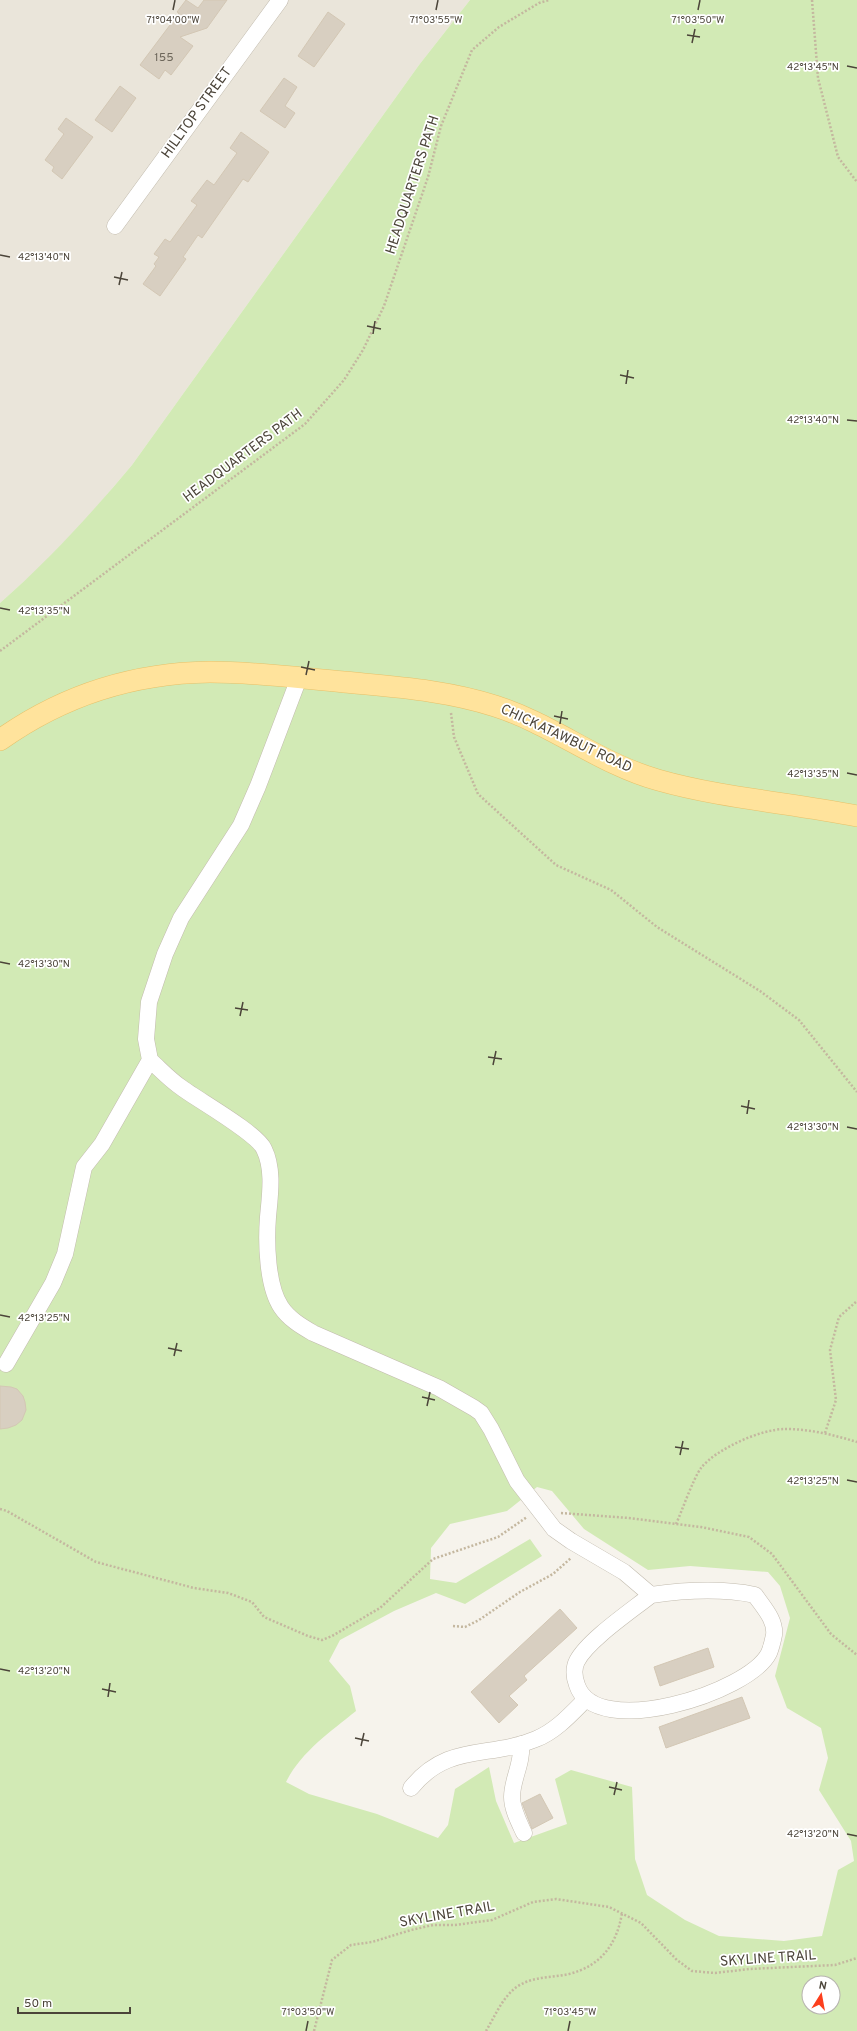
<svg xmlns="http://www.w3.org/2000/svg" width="857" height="2031" viewBox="0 0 857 2031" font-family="Overpass,sans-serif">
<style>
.residential{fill:#eae5da}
.green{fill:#d2eab5;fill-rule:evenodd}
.building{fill:#d8cfc1;stroke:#d3c7b4}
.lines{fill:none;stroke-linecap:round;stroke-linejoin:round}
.minor-casing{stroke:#c2bbae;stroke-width:17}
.major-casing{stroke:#e6c16a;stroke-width:22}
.path{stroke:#c4b79f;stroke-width:2.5;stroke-dasharray:2 2;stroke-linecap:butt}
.minor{stroke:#fff;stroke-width:16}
.major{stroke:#ffe39c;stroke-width:21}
.ticks{fill:none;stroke:#4b4439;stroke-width:1.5}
.labels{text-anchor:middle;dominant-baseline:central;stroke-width:3.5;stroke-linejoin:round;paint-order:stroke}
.number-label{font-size:12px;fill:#6e675b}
.street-label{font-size:14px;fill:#4b4439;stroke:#fff}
.ticks-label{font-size:10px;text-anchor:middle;fill:#4b4439;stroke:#fff;stroke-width:3.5;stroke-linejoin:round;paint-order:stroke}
</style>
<rect width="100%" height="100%" fill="#f6f3ec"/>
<path class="residential" d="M0,0H470L419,65L132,465L87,518L40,567L0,603Z"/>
<path class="green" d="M470,0H857V2031H0V603C48,561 91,514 132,465L419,65ZM537,1487L552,1491L584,1529L648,1570L690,1566L768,1572L780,1586L790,1618L775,1676L787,1708L821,1728L828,1758L819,1790L851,1841L854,1861L838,1870L822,1936L784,1941L719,1936L685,1920L647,1895L635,1859L632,1787L571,1770L555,1779L567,1824L514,1843L496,1801L489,1767L455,1789L448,1825L438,1838L377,1814L309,1794L286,1782C301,1752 330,1732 356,1711L350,1686L329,1661L340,1640L394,1611L436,1593L465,1604L542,1556L530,1539L456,1583L430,1579L431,1548L450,1524L507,1511ZM809,1983H833V2007H809Z"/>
<path class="building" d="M186,0L198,8L204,0H227L207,28L180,37L193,46L171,75L165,70L159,79L140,65L179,13L177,12Z
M328,12L345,24L314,67L298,56Z
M284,78L297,87L285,106L295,113L285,128L260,111Z
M120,86L136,98L112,132L95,120Z
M66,118L93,137L62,179L52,171L54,167L45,160L64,134L58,129Z
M241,132L269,152L248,182L243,179L202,238L198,235L183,257L186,259L160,296L143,284L156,266L154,264L159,257L154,254L165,239L170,242L197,205L191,201L207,180L214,185L237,153L230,148Z
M0,1386L11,1387L17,1389L23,1396L25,1402L26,1410L22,1420L16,1425L8,1428L0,1429Z
M560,1609L577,1628L524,1676L527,1680L509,1696L518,1705L499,1723L471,1692Z
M708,1648L714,1667L660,1686L654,1667Z
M742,1697L750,1718L666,1748L659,1727Z
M540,1794L553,1818L532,1829L522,1803Z"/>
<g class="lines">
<defs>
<path id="minor" d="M115,226L280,0
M150,1060C160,1069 170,1080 182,1088C198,1100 257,1133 264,1149C274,1169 270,1195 268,1217C266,1242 267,1286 281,1307C289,1319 301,1326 313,1333L439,1388L474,1408L481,1413L491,1429L517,1481L554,1529L571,1541L624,1572L651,1595C631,1611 588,1640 577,1661C573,1669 574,1677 577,1685C595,1741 749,1693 769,1653C771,1648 773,1640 774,1635C776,1620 763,1607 755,1595C721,1588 686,1590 651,1595
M6,1364L53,1283L65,1254L84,1167L102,1144L150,1060L146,1039L149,1002L165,954L181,918L241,825L258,786L299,678
M521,1744C523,1763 512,1779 512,1797C512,1809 519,1822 524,1833
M411,1788C448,1742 489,1759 536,1739C556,1731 571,1714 586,1699"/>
<path id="major" d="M0,740C62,696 134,673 210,672C255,672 300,678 344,682C395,687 446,690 495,706C552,724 600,764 658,780C721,798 792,803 857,816"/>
</defs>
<use href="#minor" class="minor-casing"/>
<use href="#major" class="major-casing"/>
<path class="path" d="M812,0L818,78L838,157L857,182
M0,651L305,424L344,380L363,350L384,306L428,177L441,126L472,50L499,27L539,3L549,0
M451,713L454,737L478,794L556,865L611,890L657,927L760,991L799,1020L857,1092
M825,1433L836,1400L830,1350L839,1317L857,1301
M0,1509L7,1511L96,1562L194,1588L228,1593L252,1602L264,1617L308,1636L322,1640L332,1636L380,1608L433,1559L498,1537L527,1517
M561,1513L629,1518L701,1527L749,1537L772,1554L831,1634L857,1655
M676,1524C682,1511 693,1479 701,1468C716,1449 761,1429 785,1429C810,1429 834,1435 857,1442
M453,1626L465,1627L479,1620L520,1592L553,1574L571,1558
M314,2031L332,1960L351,1945L372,1942L411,1930L433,1925H455L492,1920L533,1902L556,1899L609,1907L641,1923L677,1960L692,1971L715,1973L749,1969L835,1965L857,1958
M486,2031C495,2016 503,1996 518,1986C534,1976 552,1978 569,1974C601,1966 617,1944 622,1913"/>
<use href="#minor" class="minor"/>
<use href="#major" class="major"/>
</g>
<path class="ticks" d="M173,10L175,0M436,10L438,0M698,10L700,0M687,35L700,37M692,43L695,29M847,66L857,68M0,255L10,257M114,277L128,280M119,285L122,272M367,326L381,329M373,334L375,321M620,375L634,378M626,384L628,370M847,420L857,421M0,608L10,610M301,667L315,670M306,675L309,661M554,716L568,719M560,724L562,711M847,773L857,775M0,962L10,964M235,1008L248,1010M240,1016L243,1002M488,1057L502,1059M493,1065L496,1051M741,1106L755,1109M747,1114L749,1100M847,1127L857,1129M0,1315L10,1317M168,1348L182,1351M174,1356L177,1343M422,1397L435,1400M427,1406L430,1392M675,1447L689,1449M680,1455L683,1441M847,1480L857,1482M0,1669L10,1671M102,1689L116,1692M108,1697L110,1683M355,1738L369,1741M361,1746L364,1733M609,1787L622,1790M614,1795L617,1782M847,1834L857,1836M306,2031L308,2021M568,2031L570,2021"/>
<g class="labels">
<g class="number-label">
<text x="164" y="58">155</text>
</g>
<g class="street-label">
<text transform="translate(197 113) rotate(-54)">HILLTOP STREET</text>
<text transform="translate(413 185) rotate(-72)">HEADQUARTERS PATH</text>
<text transform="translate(243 456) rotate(-37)">HEADQUARTERS PATH</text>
<text transform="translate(566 739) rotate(25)">CHICKATAWBUT ROAD</text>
<text transform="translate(447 1915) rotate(-10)">SKYLINE TRAIL</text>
<text transform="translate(768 1959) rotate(-4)">SKYLINE TRAIL</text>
</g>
</g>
<g class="ticks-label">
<text x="173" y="23">71°04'00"W</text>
<text x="436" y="23">71°03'55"W</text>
<text x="698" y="23">71°03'50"W</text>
<text x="813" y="70">42°13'45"N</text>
<text x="44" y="260">42°13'40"N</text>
<text x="813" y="423">42°13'40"N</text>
<text x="44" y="614">42°13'35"N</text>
<text x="813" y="777">42°13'35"N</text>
<text x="44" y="967">42°13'30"N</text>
<text x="813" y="1130">42°13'30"N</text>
<text x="44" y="1321">42°13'25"N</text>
<text x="813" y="1484">42°13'25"N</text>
<text x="44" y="1674">42°13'20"N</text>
<text x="813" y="1837">42°13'20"N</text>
<text x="308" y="2015">71°03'50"W</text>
<text x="570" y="2015">71°03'45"W</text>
</g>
<g transform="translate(821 1995) rotate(11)"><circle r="19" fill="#ffffff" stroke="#b7b4b0"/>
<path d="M0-3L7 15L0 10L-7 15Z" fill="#fc3f1d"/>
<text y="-6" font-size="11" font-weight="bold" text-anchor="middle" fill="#4b4439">N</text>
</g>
<path d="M18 2007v6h112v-6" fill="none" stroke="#4b4439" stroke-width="2"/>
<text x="24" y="2007" font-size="12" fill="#4b4439" stroke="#ffffff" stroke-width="3" paint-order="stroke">50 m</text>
</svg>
